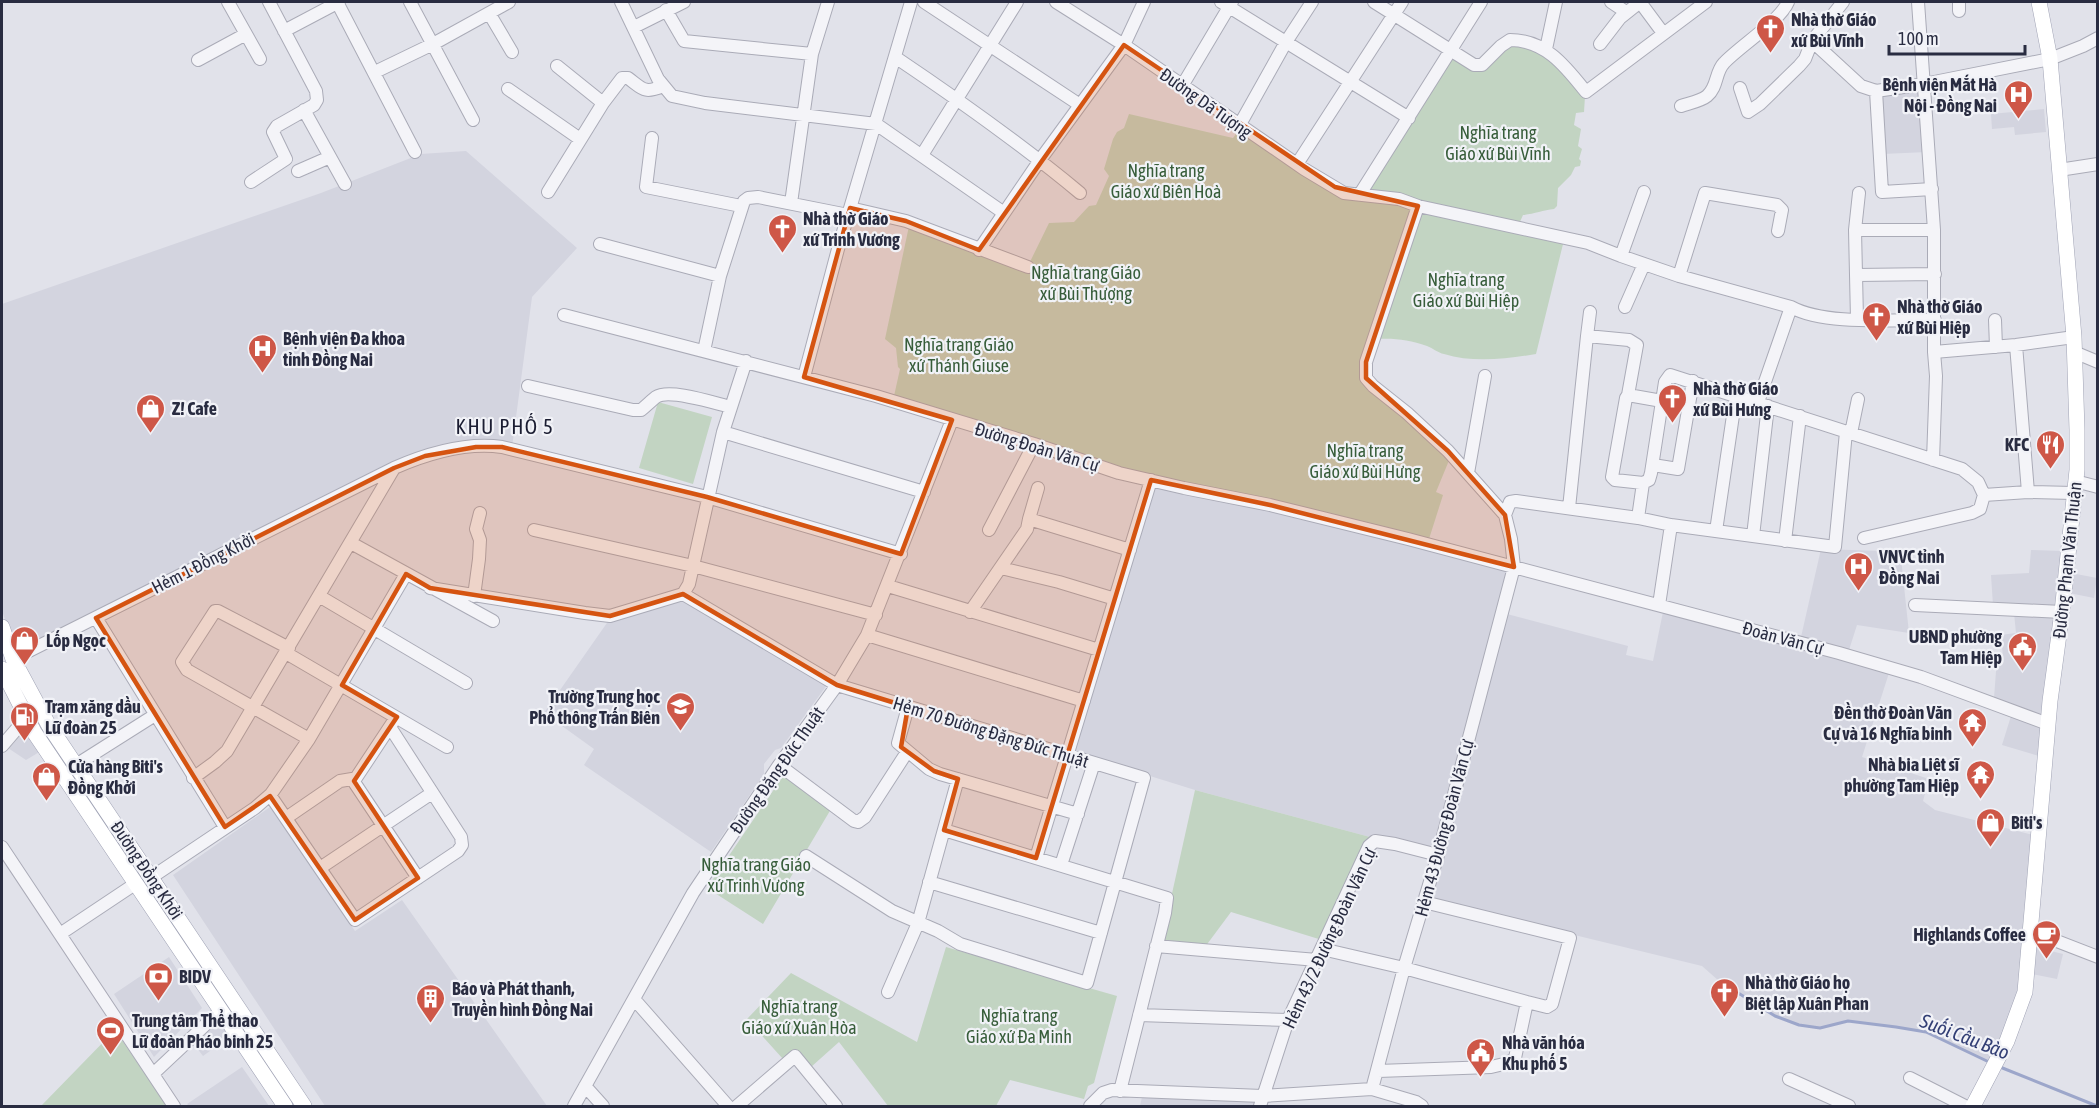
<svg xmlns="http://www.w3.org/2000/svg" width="2099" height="1108" viewBox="0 0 2099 1108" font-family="'Asap Condensed',sans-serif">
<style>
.built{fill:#d3d4df}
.green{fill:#c2d4c2}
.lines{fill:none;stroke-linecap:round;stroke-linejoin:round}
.stream{stroke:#9ca6ca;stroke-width:3}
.minor-casing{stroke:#aaabb7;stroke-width:14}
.major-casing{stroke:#a0a3b5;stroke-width:16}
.minor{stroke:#f4f4f8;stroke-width:12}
.major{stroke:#fff;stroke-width:15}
.marked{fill:#d55411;fill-opacity:0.2;stroke:#d55411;stroke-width:4.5;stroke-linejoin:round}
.labels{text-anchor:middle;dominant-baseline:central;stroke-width:4.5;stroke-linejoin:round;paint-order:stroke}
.poi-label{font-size:18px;font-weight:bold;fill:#292c41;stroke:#f1f2f7;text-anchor:start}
.street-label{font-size:18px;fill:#292c41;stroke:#f1f2f7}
.park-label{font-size:18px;fill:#375d3a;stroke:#f1f2f7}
.water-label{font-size:20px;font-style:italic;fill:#333f75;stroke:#f1f2f7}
.quarter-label{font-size:21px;letter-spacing:1.5px;fill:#1b1d32;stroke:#f1f2f7}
</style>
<rect width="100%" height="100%" fill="#e1e2ea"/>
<path class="built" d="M1921,88L1927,152L1882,154L1879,93Z
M2044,109L2046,132L2015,135L2014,127L1992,129L1991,114Z
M466,151L577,248L532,297L512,447L424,453L17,653L2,611V304L321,193L421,154Z
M1152,486L1286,514L1507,571L1434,850L1370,837L1195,790L1073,752Z
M1821,549L1882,551L1881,557L1901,558L1909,633L1857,625L1849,650L1801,637Z
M2031,550L2063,551L2058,608L1993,605L1991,575L2029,573Z
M2071,573L2097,578L2094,598L2069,593Z
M685,598L827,685L781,748L775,750L764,764V774L711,852L584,765L594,749L544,713L609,620Z
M1663,612L1889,673L1862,757L1929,779L1923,801L1935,810L2033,835L2023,968L2013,1014L1989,1062L1926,1032L1896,1027L1848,1021L1820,1028L1799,1025L1775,1016L1744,998L1719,981L1702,966L1430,900L1507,614L1628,646L1626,655L1653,661Z
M2014,613L2057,615L2043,717L1994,698L1997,658L2003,657L2001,635L2016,633Z
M2011,716L2043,727L2039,756L2002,745Z
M25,727L41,751L26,760L8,748Z
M270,807L355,931L402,900L547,1106H325L173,875Z
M2035,947L2063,954L2057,979L2032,974Z
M169,957L202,1008L154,1057L114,994Z
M220,1020L231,1036L203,1056L193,1043Z
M242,1067L269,1106H189L187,1104Z
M1142,1097L1255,1101L1254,1106H1140Z"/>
<path class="green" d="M1510,43L1544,52L1585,96L1584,112L1576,113L1574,125L1581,129L1578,146L1582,149L1579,159L1581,161L1580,166L1575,167L1571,175L1558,188L1557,206L1554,209C1543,210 1534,214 1523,215L1519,224L1366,192L1453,55L1473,68Z
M1129,114L1233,138L1239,130L1360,197L1414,208L1362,371L1450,458L1436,492L1443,495L1429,539L1121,468L894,396L900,369L898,367L896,348L885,339L909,226L1026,270L1049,223L1074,222L1089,206L1096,205L1109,176L1104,169L1113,139L1117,132L1124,128Z
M1420,209L1564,240L1536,354C1506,359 1473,363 1444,354C1438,353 1433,348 1427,346C1410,340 1395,338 1377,339Z
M658,402L712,417L693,484L639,468Z
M785,773L831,809L763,924L707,888Z
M1195,790L1370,837L1322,940L1231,912L1205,947L1161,943Z
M946,947L1117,996L1094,1083L1088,1086L1084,1099L1010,1080L996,1106H888L839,1042L811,1067L796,1050L783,1059L747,1019L791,973L917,1042Z
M115,1030L167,1106H41Z"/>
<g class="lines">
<path class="stream" d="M1719,981L1775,1016L1799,1025L1820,1028L1848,1021L1896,1027L1926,1032L1991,1063
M2000,1067L2097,1106"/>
<defs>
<path id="minor" d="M228,2L260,59
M337,2L415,152
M410,2L473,120
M621,2L658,79L672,96L705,103L876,124L1004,213
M924,2L1080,105
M1056,2L1124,45L1304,169L1344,193L1399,199L1418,206L1366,362V378L1373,386L1407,413L1448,451L1505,515L1511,539L1514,567L1438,855L1404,968L1372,1089
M1221,2L1409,118
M1374,2L1474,65H1482L1501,46L1510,40C1546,40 1566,67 1586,92L1706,2
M1611,2L1626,12
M1640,2L1663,33
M1918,2L1934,230V352L1936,376L1933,460
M1959,2V11
M666,10L684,41L812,54
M489,13L512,52
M634,27L684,2
M284,31L339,2
M1812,41L1861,86L1876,91L1924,84L2050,59L2083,46L2098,38
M1600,44L1620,18L1640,2
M1546,49L1556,2
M895,57C959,100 1021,144 1080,193
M198,60L246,34
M557,66L603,103
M375,72L433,44L509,2
M1182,86L1232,2
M1740,88L1748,112L1760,104L1799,66L1805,59L1812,41L1843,2
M508,89L580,139
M1876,91L1882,192L1932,189
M1681,106C1690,103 1701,101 1707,96C1718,87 1715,72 1724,63C1740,46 1780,21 1788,2
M304,110L345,184
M1239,126L1286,42L1312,2
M652,138L646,187L741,206
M922,155L1017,2
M1297,164L1402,2
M2059,170L2098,164
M298,171L330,157
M251,182L286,159L273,132L277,126L314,105L317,100L316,91L269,2
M548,192L603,103L622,78H628C643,89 644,94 663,86
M1360,194L1481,2
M791,203L812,54L828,2
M1418,206L1588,243L1621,256L1679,276L1791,307C1826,326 1895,319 1935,320
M850,208L906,221L1028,267
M1855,230H1934
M600,244L720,276
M979,250L1040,160L1124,45L1144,2
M1621,256L1644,192
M1857,275L1935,274
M1679,276L1705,193L1777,205L1782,210L1778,231
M1625,307L1644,264
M564,315L876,396L1034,444L1119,473L1184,488L1270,505L1408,539L1839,653L1921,677L2048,724
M1857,319L1855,230L1859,193
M1995,320L1996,347
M1587,336L1590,312
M2016,345L2028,492
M704,351L720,276L744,201L748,198L758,197L848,215
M1934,352L2016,345L2074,337
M2074,352L2098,362
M804,377L838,249L911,2
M528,386L633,410H641C646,406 651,401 656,397C669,388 714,403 731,407
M1758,402L1791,307
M723,432L924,492
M1851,433L1858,399
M1653,465L1678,469L1693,381
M1468,473L1485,376
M2075,481L2098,487
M1643,483L1615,480L1612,477L1626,398L1628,395L1662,401
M1569,508L1587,336L1629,340L1637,345L1628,395
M1505,515L1510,502L1516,501L1638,518L1671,525L1835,547L1846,432
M1638,518L1643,483L1649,480L1651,473L1665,382L1670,375L1962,469L1978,482L1984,495
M1029,519L1038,488
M534,530L693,566L876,615
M989,530L1034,444
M1716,531L1736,395
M1753,536L1768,406
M1864,538L1972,513L1980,509L1984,495L2028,492L2073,493
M1785,541L1800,416
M351,543L493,621
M1001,568L1059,582L1115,599
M888,586L1099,650
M430,588L585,613L610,616L683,594L689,584L723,432L746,361
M683,594L837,685L1144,778L1087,983L960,944L938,931L892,911L806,856
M319,596L466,683
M474,596L479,559L480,540L476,529L480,513
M1659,605L1671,525
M1915,605L2062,612
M970,612L1027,529L1029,519L1130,550
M96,618L225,827
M867,635L1084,701
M289,648L218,611H215L182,662L187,670L309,739
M286,653L447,747
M13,659L394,468C426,454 467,442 502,447L707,497L901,554
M908,707L898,743L929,769L940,774L1078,814
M2,746L26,718
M76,765L155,715
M779,765L854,821L858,822L865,817L907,752
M193,778L215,762L227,751L393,470
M354,781L393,722
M270,795L355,920L458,851L462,845L461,837L390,727
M286,818L340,781L352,779L418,878
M944,830L1167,898L1165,913L1120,1091
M2,847L174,1106
M1036,858L1151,480
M1061,865L1094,763
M320,868L432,793
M152,877L255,808L271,794L309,739L406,574
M929,882L1101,933
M2031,931L2098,957
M60,934L135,884
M1156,946L1317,960
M1322,949L1404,968L1527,1002L1547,1007L1552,1004L1570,938L1424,902
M888,992L918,923L958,779
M634,999L728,1106
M1139,1015L1288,1020
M1378,1071L1491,1067L1508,1063L1515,1058L1527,1002
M153,1074L220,1011
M1910,1078L1965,1106
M1789,1079L1849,1106
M585,1086L603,1106
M574,1106L693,893L779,765L837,685L867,635L952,420
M737,1106L795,1056L836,1106
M1090,1106L1103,1093L1112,1090L1262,1096L1372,1089L1416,1102L1422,1106
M1260,1106L1288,1020L1369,846L1375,841L1395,844L1438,855"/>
<path id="major" d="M2,627L13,659L48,724L304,1106
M2,669L34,732L285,1106
M1973,1106L2007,1041L2025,992L2050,701L2062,612L2077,470V430L2074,337L2050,59L2039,2"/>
</defs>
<use href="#minor" class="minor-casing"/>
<use href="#major" class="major-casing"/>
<use href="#minor" class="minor"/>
<use href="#major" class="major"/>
</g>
<path class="marked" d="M1124,45L1335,187L1418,206L1366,362V378L1448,451L1505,515L1514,567L1270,505L1151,480L1036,858L944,830L958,779L934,771L901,747L908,707L837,685L683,594L610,616L430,588L406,574L342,685L397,717L354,781L418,878L355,920L270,796L225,827L96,618L394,468L425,456L476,447H502L707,497L901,554L952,420L804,377L850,208L906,221L979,250Z"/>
<defs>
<symbol id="church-pin" viewBox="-11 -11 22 30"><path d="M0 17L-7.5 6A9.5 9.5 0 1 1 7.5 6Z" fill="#ce5747" stroke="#f1f2f7"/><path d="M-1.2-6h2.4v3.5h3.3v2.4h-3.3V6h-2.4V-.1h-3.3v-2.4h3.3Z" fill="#fff"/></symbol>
<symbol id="hospital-pin" viewBox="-11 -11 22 30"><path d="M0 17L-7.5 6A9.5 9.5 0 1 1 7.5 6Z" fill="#ce5747" stroke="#f1f2f7"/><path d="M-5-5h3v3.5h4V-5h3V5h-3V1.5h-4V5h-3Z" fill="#fff"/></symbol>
<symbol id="shop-pin" viewBox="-11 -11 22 30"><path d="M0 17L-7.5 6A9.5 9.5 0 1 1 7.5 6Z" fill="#ce5747" stroke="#f1f2f7"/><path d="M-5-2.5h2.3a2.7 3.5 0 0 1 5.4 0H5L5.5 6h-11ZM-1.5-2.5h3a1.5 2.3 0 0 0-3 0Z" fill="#fff"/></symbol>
<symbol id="restaurant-pin" viewBox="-11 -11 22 30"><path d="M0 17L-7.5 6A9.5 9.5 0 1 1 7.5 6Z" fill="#ce5747" stroke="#f1f2f7"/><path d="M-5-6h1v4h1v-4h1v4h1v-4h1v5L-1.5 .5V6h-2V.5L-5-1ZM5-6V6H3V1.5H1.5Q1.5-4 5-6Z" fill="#fff"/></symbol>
<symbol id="civic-pin" viewBox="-11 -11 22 30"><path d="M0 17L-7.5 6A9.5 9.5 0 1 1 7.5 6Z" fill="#ce5747" stroke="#f1f2f7"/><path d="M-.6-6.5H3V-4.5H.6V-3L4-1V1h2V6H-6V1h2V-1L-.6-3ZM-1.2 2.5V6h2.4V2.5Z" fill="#fff"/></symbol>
<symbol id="school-pin" viewBox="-11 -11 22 30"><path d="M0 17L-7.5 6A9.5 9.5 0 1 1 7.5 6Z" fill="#ce5747" stroke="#f1f2f7"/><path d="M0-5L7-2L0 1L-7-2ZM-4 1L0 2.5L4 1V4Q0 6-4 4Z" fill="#fff"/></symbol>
<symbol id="fuel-pin" viewBox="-11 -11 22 30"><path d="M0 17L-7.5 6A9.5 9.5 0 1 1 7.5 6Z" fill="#ce5747" stroke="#f1f2f7"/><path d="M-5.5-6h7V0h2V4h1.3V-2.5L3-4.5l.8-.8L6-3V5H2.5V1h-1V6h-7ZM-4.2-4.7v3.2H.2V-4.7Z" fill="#fff"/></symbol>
<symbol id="temple-pin" viewBox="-11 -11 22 30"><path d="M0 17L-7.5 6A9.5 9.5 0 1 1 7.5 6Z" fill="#ce5747" stroke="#f1f2f7"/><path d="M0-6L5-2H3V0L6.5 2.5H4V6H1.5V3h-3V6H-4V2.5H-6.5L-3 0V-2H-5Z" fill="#fff"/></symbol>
<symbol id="cafe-pin" viewBox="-11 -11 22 30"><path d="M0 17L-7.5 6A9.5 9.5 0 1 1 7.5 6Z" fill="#ce5747" stroke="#f1f2f7"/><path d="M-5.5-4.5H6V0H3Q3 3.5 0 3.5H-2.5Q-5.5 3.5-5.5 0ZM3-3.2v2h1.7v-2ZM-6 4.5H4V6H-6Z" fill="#fff"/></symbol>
<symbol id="bank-pin" viewBox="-11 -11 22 30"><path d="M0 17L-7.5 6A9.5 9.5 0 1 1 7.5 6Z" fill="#ce5747" stroke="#f1f2f7"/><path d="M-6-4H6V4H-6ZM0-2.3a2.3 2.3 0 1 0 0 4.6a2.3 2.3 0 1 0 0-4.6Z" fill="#fff"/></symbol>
<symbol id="building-pin" viewBox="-11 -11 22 30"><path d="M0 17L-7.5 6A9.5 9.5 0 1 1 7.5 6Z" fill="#ce5747" stroke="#f1f2f7"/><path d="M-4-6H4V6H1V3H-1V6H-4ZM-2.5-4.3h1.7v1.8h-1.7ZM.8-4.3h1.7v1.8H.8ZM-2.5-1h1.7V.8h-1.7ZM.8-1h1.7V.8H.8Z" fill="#fff"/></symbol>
<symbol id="stadium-pin" viewBox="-11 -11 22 30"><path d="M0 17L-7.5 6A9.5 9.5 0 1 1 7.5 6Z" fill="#ce5747" stroke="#f1f2f7"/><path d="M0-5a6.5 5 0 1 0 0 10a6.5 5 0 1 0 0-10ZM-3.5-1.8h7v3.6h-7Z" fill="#fff"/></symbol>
</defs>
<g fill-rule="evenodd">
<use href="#church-pin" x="1754" y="12" width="33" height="45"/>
<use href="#hospital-pin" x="2002" y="78" width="33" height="45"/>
<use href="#church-pin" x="766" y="212" width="33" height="45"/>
<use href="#church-pin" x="1860" y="300" width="33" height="45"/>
<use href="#hospital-pin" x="246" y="332" width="33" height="45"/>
<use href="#church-pin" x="1656" y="382" width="33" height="45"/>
<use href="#shop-pin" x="134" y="392" width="33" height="45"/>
<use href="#restaurant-pin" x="2034" y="428" width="33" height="45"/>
<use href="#hospital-pin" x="1842" y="550" width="33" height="45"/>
<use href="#shop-pin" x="8" y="624" width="33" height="45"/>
<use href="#civic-pin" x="2006" y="630" width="33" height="45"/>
<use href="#school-pin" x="664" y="690" width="33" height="45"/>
<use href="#fuel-pin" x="8" y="700" width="33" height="45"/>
<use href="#temple-pin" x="1956" y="706" width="33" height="45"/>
<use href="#temple-pin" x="1964" y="758" width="33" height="45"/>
<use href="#shop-pin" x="30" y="760" width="33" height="45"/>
<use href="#shop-pin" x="1974" y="806" width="33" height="45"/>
<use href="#cafe-pin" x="2030" y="918" width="33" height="45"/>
<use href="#bank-pin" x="142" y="960" width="33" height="45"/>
<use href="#church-pin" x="1708" y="976" width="33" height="45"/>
<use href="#building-pin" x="414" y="982" width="33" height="45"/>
<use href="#stadium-pin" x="94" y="1014" width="33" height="45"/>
<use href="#civic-pin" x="1464" y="1036" width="33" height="45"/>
</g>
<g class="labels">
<g class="poi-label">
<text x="1791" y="19">Nhà thờ Giáo<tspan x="1791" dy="21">xứ Bùi Vĩnh</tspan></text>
<text x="1997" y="84" text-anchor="end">Bệnh viện Mắt Hà<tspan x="1997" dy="21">Nội - Đồng Nai</tspan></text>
<text x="803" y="218">Nhà thờ Giáo<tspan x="803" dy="21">xứ Trinh Vương</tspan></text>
<text x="1897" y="306">Nhà thờ Giáo<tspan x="1897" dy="21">xứ Bùi Hiệp</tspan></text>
<text x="283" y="338">Bệnh viện Đa khoa<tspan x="283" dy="21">tỉnh Đồng Nai</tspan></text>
<text x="1693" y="388">Nhà thờ Giáo<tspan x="1693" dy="21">xứ Bùi Hưng</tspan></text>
<text x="172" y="408">Z! Cafe</text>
<text x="2029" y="444" text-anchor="end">KFC</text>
<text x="1879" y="556">VNVC tỉnh<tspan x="1879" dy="21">Đồng Nai</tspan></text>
<text x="2002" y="636" text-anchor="end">UBND phường<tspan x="2002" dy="21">Tam Hiệp</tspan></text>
<text x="46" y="640">Lốp Ngọc</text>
<text x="660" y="696" text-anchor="end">Trường Trung học<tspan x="660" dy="21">Phổ thông Trấn Biên</tspan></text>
<text x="45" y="706">Trạm xăng dầu<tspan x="45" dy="21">Lữ đoàn 25</tspan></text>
<text x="1952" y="712" text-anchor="end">Đền thờ Đoàn Văn<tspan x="1952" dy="21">Cự và 16 Nghĩa binh</tspan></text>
<text x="1959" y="764" text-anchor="end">Nhà bia Liệt sĩ<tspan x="1959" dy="21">phường Tam Hiệp</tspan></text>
<text x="68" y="766">Cửa hàng Biti's<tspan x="68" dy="21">Đồng Khởi</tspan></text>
<text x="2011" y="822">Biti's</text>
<text x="2026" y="934" text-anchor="end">Highlands Coffee</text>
<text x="179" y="976">BIDV</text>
<text x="1745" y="982">Nhà thờ Giáo họ<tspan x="1745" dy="21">Biệt lập Xuân Phan</tspan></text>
<text x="452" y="988">Báo và Phát thanh,<tspan x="452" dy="21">Truyền hình Đồng Nai</tspan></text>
<text x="132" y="1020">Trung tâm Thể thao<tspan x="132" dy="21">Lữ đoàn Pháo binh 25</tspan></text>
<text x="1502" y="1042">Nhà văn hóa<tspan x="1502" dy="21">Khu phố 5</tspan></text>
</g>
<g class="street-label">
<text transform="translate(1206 103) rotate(35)">Đường Dã Tượng</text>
<text transform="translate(1037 447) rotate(17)">Đường Đoàn Văn Cự</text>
<text transform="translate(2067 560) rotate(-84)">Đường Phạm Văn Thuận</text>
<text transform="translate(203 563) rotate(-27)">Hẻm 1 Đồng Khởi</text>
<text transform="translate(1783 638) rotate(15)">Đoàn Văn Cự</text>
<text transform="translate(991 732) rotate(17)">Hẻm 70 Đường Đặng Đức Thuật</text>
<text transform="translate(777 770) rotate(-55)">Đường Đặng Đức Thuật</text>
<text transform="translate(1444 828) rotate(-75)">Hẻm 43 Đường Đoàn Văn Cự</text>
<text transform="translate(147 870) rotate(56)">Đường Đồng Khởi</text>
<text transform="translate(1329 938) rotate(-65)">Hẻm 43/2 Đường Đoàn Văn Cự</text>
</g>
<g class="park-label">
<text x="1498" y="132">Nghĩa trang<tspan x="1498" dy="21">Giáo xứ Bùi Vĩnh</tspan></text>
<text x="1166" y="170">Nghĩa trang<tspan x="1166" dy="21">Giáo xứ Biên Hoà</tspan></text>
<text x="1086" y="272">Nghĩa trang Giáo<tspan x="1086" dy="21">xứ Bùi Thượng</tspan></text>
<text x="1466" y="279">Nghĩa trang<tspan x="1466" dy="21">Giáo xứ Bùi Hiệp</tspan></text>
<text x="959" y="344">Nghĩa trang Giáo<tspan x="959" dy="21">xứ Thánh Giuse</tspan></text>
<text x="1365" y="450">Nghĩa trang<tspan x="1365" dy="21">Giáo xứ Bùi Hưng</tspan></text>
<text x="756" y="864">Nghĩa trang Giáo<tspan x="756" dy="21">xứ Trinh Vương</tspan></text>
<text x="799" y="1006">Nghĩa trang<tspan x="799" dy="21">Giáo xứ Xuân Hòa</tspan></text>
<text x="1019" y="1015">Nghĩa trang<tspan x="1019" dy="21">Giáo xứ Đa Minh</tspan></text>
</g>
<g class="water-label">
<text transform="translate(1965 1036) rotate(21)">Suối Cầu Bào</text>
</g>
<g class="quarter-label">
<text x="505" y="426">KHU PHỐ 5</text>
</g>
</g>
<rect width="2099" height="1108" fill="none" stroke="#292c41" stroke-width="6"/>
<path d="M1889 45v9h136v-9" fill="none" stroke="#292c41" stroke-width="3"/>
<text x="1898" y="45" font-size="18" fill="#292c41" stroke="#f1f2f7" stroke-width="4.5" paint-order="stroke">100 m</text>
</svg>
